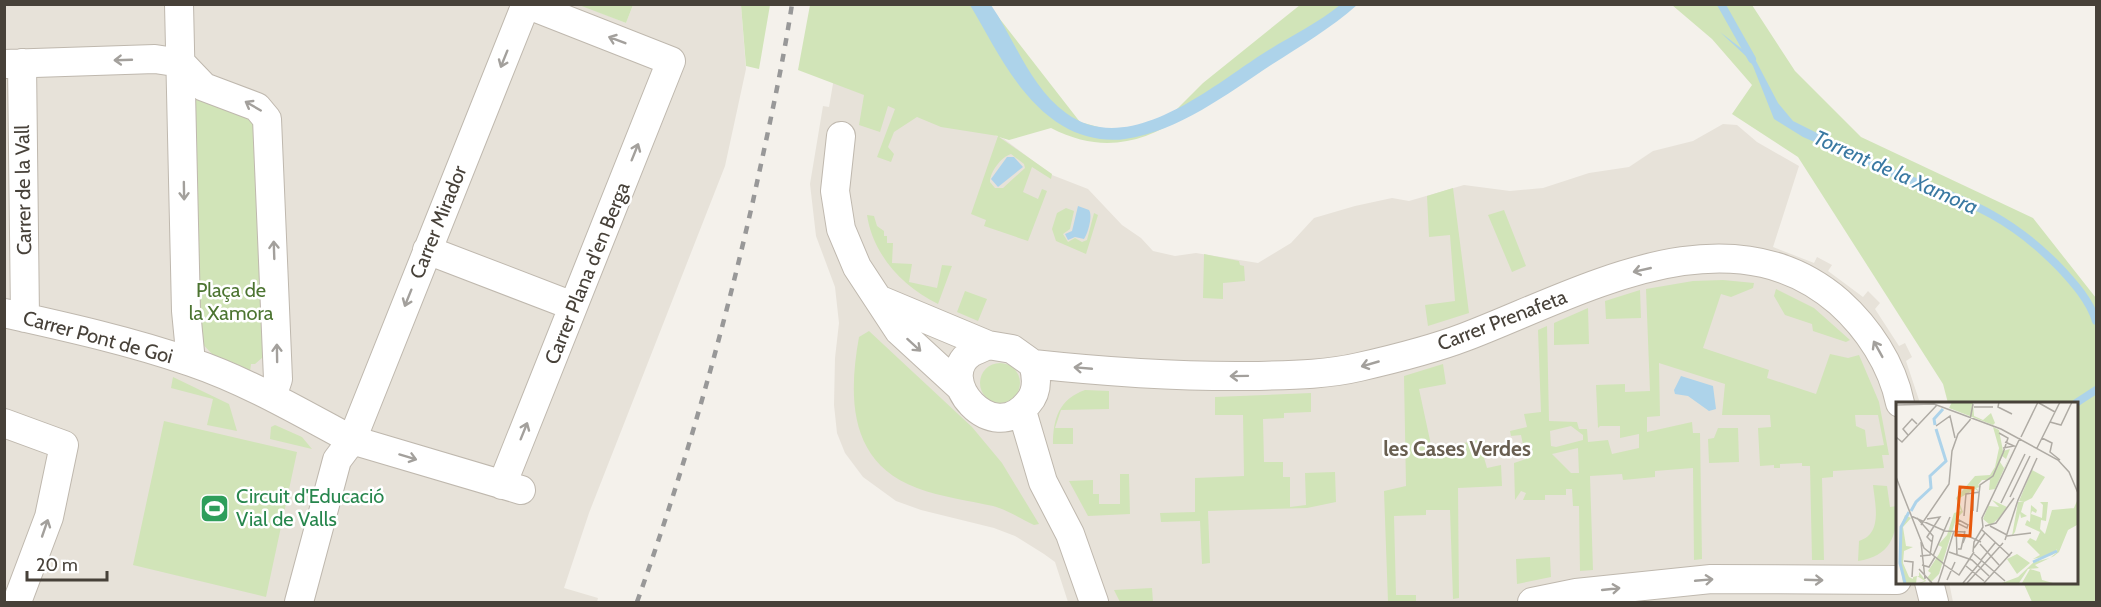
<svg xmlns="http://www.w3.org/2000/svg" width="2101" height="607" viewBox="0 0 2101 607" font-family="Cabin,sans-serif">
<style>
.residential{fill:#e7e2d9}
.green{fill:#d1e4b8;fill-rule:evenodd}
.water{fill:#add3ea}
.lines{fill:none;stroke-linecap:round;stroke-linejoin:round}
.stream{stroke:#add3ea;stroke-width:8}
.minor-casing{stroke:#bfb8ae;stroke-width:30}
.minor{stroke:#fff;stroke-width:28}
.rail{stroke:#989898;stroke-width:4.5;stroke-dasharray:8 8;stroke-linecap:butt}
.oneway{stroke:#a3a09c}
.labels{text-anchor:middle;dominant-baseline:central;stroke-width:5;stroke-linejoin:round;paint-order:stroke}
.street-label{font-size:20px;fill:#474139;stroke:#fff}
.park-label{font-size:20px;fill:#4c7431;stroke:#fff}
.leisure-label{font-size:20px;fill:#27864d;stroke:#fff;text-anchor:start}
.water-label{font-size:21px;font-style:italic;fill:#3a79a2;stroke:#fff}
.neighbourhood-label{font-size:21px;font-weight:bold;fill:#695f51;stroke:#fff}
.inset-river{fill:none;stroke:#add3ea;stroke-width:3}
.inset-road{fill:none;stroke:#afaba4;stroke-width:1.5}
.view{fill:#e8590c;fill-opacity:0.15;stroke:#e8590c;stroke-width:3}
.inset-edge{fill:none;stroke:#474139;stroke-width:3}
</style>
<rect width="100%" height="100%" fill="#f4f1eb"/>
<path class="residential" d="M579,4L626,23L633,5H741L746,69L725,166L589,513L564,588L598,598L597,602H5L4,5Z
M834,78L917,116L942,117L941,126L992,134L1004,139L1052,175L1088,189L1122,225L1141,238L1153,251L1175,256L1196,253L1258,263L1291,243L1314,218L1355,206L1392,198L1409,201L1464,185L1510,191L1543,188L1589,173L1629,167L1653,151L1693,141L1723,124L1737,125L1757,142L1799,166L1773,247L1814,263L1817,257L1832,265L1828,271L1863,297L1868,291L1880,303L1875,309L1899,346L1905,343L1912,357L1906,361L1920,403H1897V582H1949L1953,602H1068L1055,562L1044,554L1015,536L994,528L921,510L896,501L863,477L845,453L837,433L834,405L835,358L839,323L835,287L816,236L810,184L823,106L829,107Z"/>
<path class="green" d="M579,5L633,4V5L626,23Z
M741,5H770L759,69L746,66Z
M810,5H989L1080,122L1113,131L1167,119L1203,83L1300,5H1346C1315,25 1282,45 1251,68C1188,112 1134,171 1051,128L1009,140L999,137L1052,174L1051,179L1032,167L1023,192L1038,199L1042,189L1047,191L1028,241L984,226L986,220L971,214L998,136L941,127L917,117L894,132L888,147L894,154L891,162L877,157L895,109L888,106L880,132L859,125L864,95L798,70ZM1011,154L1024,164L1025,168L1003,188H995L990,182C990,172 1001,157 1011,154Z
M1672,5H1752L1795,71L1861,137L2033,218L2096,298V602H2032L2023,582H2076V403H1948L1943,384L1798,157L1732,114L1752,85L1712,39Z
M206,97L255,119L270,351L255,364H251L250,372L212,363L213,355L194,335V100Z
M1453,188L1469,313L1428,326L1425,305L1455,301L1450,235L1429,237L1427,196Z
M1066,208L1074,211L1070,229L1063,234L1068,242L1075,238L1082,242L1087,240L1094,213L1098,215L1086,254L1056,241L1052,229L1057,213Z
M1504,210L1526,266L1512,272L1488,215Z
M867,215L874,216L877,226L884,231V236H887V243H893L892,263L912,264L909,282L937,288L942,265L952,266L938,304C903,287 873,255 867,215Z
M1204,254L1239,261L1240,265L1244,266L1245,281L1223,283V299L1203,298Z
M1693,281L1723,280L1754,283L1753,288L1731,297L1721,294L1703,348L1769,370L1767,378L1816,394L1830,354L1848,358L1859,355L1879,402L1889,455H1882L1884,468L1833,471V477L1822,478L1824,560H1812L1810,466H1802V463L1780,464V468H1774V465L1760,466L1758,428L1771,427L1770,415H1722L1725,384L1659,363L1660,416L1647,417V432L1692,422L1693,433H1700L1702,559L1694,560L1693,468L1655,471V477L1623,480L1622,474L1590,476L1593,570L1580,571L1579,506H1573L1572,489H1566V495H1545V500H1523L1526,493L1521,491L1515,500L1514,463L1526,459L1521,435L1511,436L1510,431L1527,427L1524,414L1541,412L1538,330L1547,326L1549,421L1577,422L1579,429H1587L1588,442L1608,440L1612,454L1639,448V434L1620,438V426H1600L1598,428L1596,385L1625,384V392L1650,391L1646,289ZM1855,415H1878L1884,445L1867,447L1865,430L1856,426ZM1571,426L1583,435V440L1556,447L1551,446L1550,431ZM1578,448L1579,473H1571L1552,454Z
M1776,289L1814,308L1850,340L1846,342L1813,331L1812,324L1785,315L1774,296Z
M1640,290L1641,318L1606,319L1605,301Z
M965,291L987,299L978,321L957,312Z
M1588,308L1589,344L1554,345V323Z
M869,331L972,427L1002,463L1039,524L1034,525C1022,519 1005,509 993,506C970,501 941,497 917,488C849,463 848,398 859,337Z
M980 383a20 20 0 1 1 40 0a20 20 0 1 1-40 0Z
M1443,364L1446,384L1419,389L1434,459L1455,455L1453,445L1479,440L1487,468L1501,465L1502,486L1458,488L1459,598L1453,599L1450,510H1426V515L1394,516L1396,595H1416V602H1388L1384,491L1406,486L1404,376Z
M173,377L229,404L237,431L207,425L213,399L171,388Z
M1085,390L1109,391V409L1061,410L1055,428H1073V444H1053C1053,419 1059,399 1085,390Z
M1311,393V412L1284,413V418L1263,419L1264,462H1283V477H1290V507L1306,505L1305,473L1335,472L1336,502L1307,508L1208,511L1210,563L1202,564L1200,521L1161,522L1160,513L1195,512V478L1244,476L1243,415H1215V397Z
M164,421L297,452L266,597L133,565Z
M275,425L302,437L312,449L270,439L271,427Z
M1718,428H1738L1739,462L1709,463L1708,439L1714,438Z
M1120,474H1129L1130,514L1088,516L1069,481L1093,480V494H1099V504H1120Z
M1873,485L1887,486L1890,507L1897,506C1897,536 1891,556 1858,561L1859,541C1883,534 1875,504 1873,485Z
M1550,557L1551,577L1517,584L1516,559Z
M1152,588L1153,602H1120L1114,590Z"/>
<path class="water" d="M970,5H991C1015,40 1030,87 1066,113C1130,160 1214,84 1267,51C1291,36 1318,23 1340,5H1357C1331,28 1301,46 1271,65C1227,94 1179,131 1125,139C1105,142 1081,137 1063,126C1019,100 995,47 970,5Z
M1720,32L1755,59L1778,103L1793,121L1871,160L1888,174L1803,137L1774,119L1753,66L1748,58Z
M1007,157H1014L1023,167L998,187L991,179Z
M1078,206L1089,210C1093,216 1088,233 1084,239L1075,237L1068,240L1065,234L1072,231Z
M1681,376L1713,386L1716,409L1709,411L1688,396L1675,394L1674,390Z"/>
<g class="lines">
<path class="stream" d="M1721,4L1752,59
M1873,165C1950,198 1997,203 2060,268C2074,283 2090,301 2096,321
M2076,403L2096,390"/>
<defs>
<path id="minor" d="M179,4L186,311L191,362
M22,63L25,318
M181,63L204,87L257,107L267,119L278,379L272,397
M4,64L155,59L181,63
M841,136L835,191L841,229L857,267L899,331L960,387
M427,250L573,306
M878,299L988,345
M4,313C67,327 130,341 191,362C247,381 300,412 352,440L337,460L299,602
M988,345L1012,349L1033,364C1037,377 1038,392 1028,403C992,448 933,378 971,353C976,350 983,348 988,345Z
M1033,364C1107,372 1180,377 1254,376C1288,375 1325,375 1359,367C1394,359 1431,350 1465,337C1578,294 1727,205 1839,302C1868,328 1892,364 1900,403
M1022,411L1043,482L1070,534L1094,602
M4,423L64,445L49,517L17,602
M502,485L671,61L526,4
M521,490L352,440L526,4
M1929,582L1934,602
M1532,602L1576,593L1711,579L1897,580"/>
</defs>
<use href="#minor" class="minor-casing"/>
<use href="#minor" class="minor"/>
<path class="rail" d="M637,602C684,471 722,337 753,201C767,136 782,70 792,4"/>
</g>
<defs><path id="oneway-shaft" d="M-6 0H5M1.5-3L5.5 0L1.5 3" fill="none" stroke-width="1.6" stroke-linecap="round" stroke-linejoin="round" transform="scale(1.5)"/></defs>
<g class="oneway">
<use href="#oneway-shaft" transform="translate(617 40) rotate(-159)"/>
<use href="#oneway-shaft" transform="translate(504 59) rotate(112)"/>
<use href="#oneway-shaft" transform="translate(123 60) rotate(178)"/>
<use href="#oneway-shaft" transform="translate(253 106) rotate(-150)"/>
<use href="#oneway-shaft" transform="translate(635 152) rotate(-68)"/>
<use href="#oneway-shaft" transform="translate(184 191) rotate(89)"/>
<use href="#oneway-shaft" transform="translate(274 250) rotate(-92)"/>
<use href="#oneway-shaft" transform="translate(1642 270) rotate(167)"/>
<use href="#oneway-shaft" transform="translate(408 298) rotate(112)"/>
<use href="#oneway-shaft" transform="translate(914 345) rotate(42)"/>
<use href="#oneway-shaft" transform="translate(1878 349) rotate(-119)"/>
<use href="#oneway-shaft" transform="translate(277 353) rotate(-91)"/>
<use href="#oneway-shaft" transform="translate(1370 364) rotate(164)"/>
<use href="#oneway-shaft" transform="translate(1083 368) rotate(-175)"/>
<use href="#oneway-shaft" transform="translate(1239 376) rotate(179)"/>
<use href="#oneway-shaft" transform="translate(524 431) rotate(-68)"/>
<use href="#oneway-shaft" transform="translate(408 457) rotate(17)"/>
<use href="#oneway-shaft" transform="translate(45 528) rotate(-71)"/>
<use href="#oneway-shaft" transform="translate(1704 580) rotate(-5)"/>
<use href="#oneway-shaft" transform="translate(1814 580) rotate(2)"/>
<use href="#oneway-shaft" transform="translate(1611 589) rotate(-6)"/>
</g>
<defs>
<symbol id="stadium-square" viewBox="-11 -11 22 22"><rect x="-9" y="-9" width="18" height="18" rx="4" fill="#2e9e5b" stroke="#fff"/><path d="M0-5a6.5 5 0 1 0 0 10a6.5 5 0 1 0 0-10ZM-3.5-1.8h7v3.6h-7Z" fill="#fff"/></symbol>
</defs>
<g fill-rule="evenodd">
<use href="#stadium-square" x="198" y="492" width="33" height="33"/>
</g>
<g class="labels">
<g class="street-label">
<text transform="translate(23 190) rotate(-91)">Carrer de la Vall</text>
<text transform="translate(438 222) rotate(-68)">Carrer Mirador</text>
<text transform="translate(587 273) rotate(-68)">Carrer Plana d'en Berga</text>
<text transform="translate(1502 320) rotate(-21)">Carrer Prenafeta</text>
<text transform="translate(98 337) rotate(15)">Carrer Pont de Goi</text>
</g>
<g class="park-label">
<text x="231" y="290">Plaça de<tspan x="231" dy="23">la Xamora</tspan></text>
</g>
<g class="leisure-label">
<text x="236" y="496">Circuit d'Educació<tspan x="236" dy="23">Vial de Valls</tspan></text>
</g>
<g class="water-label">
<text transform="translate(1896 172) rotate(24)">Torrent de la Xamora</text>
</g>
<g class="neighbourhood-label">
<text x="1457" y="448">les Cases Verdes</text>
</g>
</g>
<g transform="translate(1896 402)">
<rect width="182" height="182" fill="#f4f1eb"/>
<path d="M56,0H81L77,1L78,14L87,18L95,11L99,21L97,23L53,6ZM97,25L103,28L107,49L114,47L110,57L106,54L104,60L108,66L117,47L99,87L93,88L94,78H86L82,83L85,85L80,86L82,88V89L79,87L62,97L67,110L60,117L43,172L34,181L31,176L35,171L32,169L43,152L46,145L42,143L51,133L58,111L65,109L60,96L79,74L94,73L99,65L103,46ZM136,68L149,75L136,96L128,100L125,110L131,114L125,116L124,111L119,130L116,134L122,100H128L123,99ZM96,98L111,105L103,116L95,123H91L93,122L87,117L94,100L93,104L103,105ZM181,99V123L172,128L163,150L158,154L139,163L143,166L132,167L123,181H106L122,175L138,160L154,156L160,151L161,147L156,153L137,157L144,153L131,140L134,136L140,139L144,130L129,123L131,118L134,120L135,103L141,108L140,111L136,109L135,112L146,116L147,103L144,100H152L150,119L145,118L144,127L149,132L156,108L178,106L170,124ZM9,113L15,116L7,125L10,144L17,145L8,149L7,161L13,175L17,177V175L21,174H23V170L30,179L26,181H22L29,179L21,174L20,181H7L3,154L5,125ZM121,152L134,161L121,172L111,157ZM134,167L144,170L146,178L157,181H126Z" fill="#d1e4b8"/>
<path class="inset-river" d="M39,23L38,17L47,7M15,109L20,100L35,86L34,74L50,59L40,27M137,160L161,149M9,181L4,161L5,125L13,110"/>
<path class="inset-road" d="M103,0L102,5L116,12M143,1L159,10M0,3L38,2L105,27L162,58L173,70L182,91M78,5H97M154,20L165,23L176,0M40,24L54,14L59,36M12,33L7,27L16,17L21,22M0,35L6,40L41,3M125,35L142,0M146,36L156,41L154,50L164,58M107,46L118,44L109,40M141,46L164,0M0,75L28,146L48,162M77,90V109M114,95L134,54M122,98L141,56M105,101L129,52M81,110L84,83L97,74L107,51L112,36L103,31M15,114L49,129L69,130M68,114L70,92L84,90M21,116L37,134L34,153L24,154M31,117L44,115L31,135L36,140M25,123L53,82L56,49L62,32L74,18L77,2M60,123L61,153M72,123L63,118L61,121L71,126L72,123V122M89,124L100,121L118,96M94,124L111,133M85,127L114,154M111,134L135,131M109,138L122,98M25,140L29,177M67,141L70,133L85,140M84,142L103,163M78,146L89,131M62,147H65L69,129M53,150L76,158L93,174M77,150L78,140L87,125L86,116L124,36M78,152L109,179M37,154L54,115M85,158L99,141M8,159L17,160L16,175M47,162L63,173L78,150M48,162L58,129M26,163L33,165L39,155M70,164L88,179M23,167L36,181M51,178L59,160M42,181L48,163M67,181L86,158M71,181L107,141M88,181L116,150"/>
<path class="view" d="M64,85L77,86L74,134L60,133Z"/>
<rect width="182" height="182" class="inset-edge"/>
</g>
<rect width="2101" height="607" fill="none" stroke="#474139" stroke-width="12"/>
<path d="M27 571v9h80v-9" fill="none" stroke="#474139" stroke-width="3"/>
<text x="36" y="571" font-size="18" fill="#474139" stroke="#ffffff" stroke-width="4.5" paint-order="stroke">20 m</text>
</svg>
